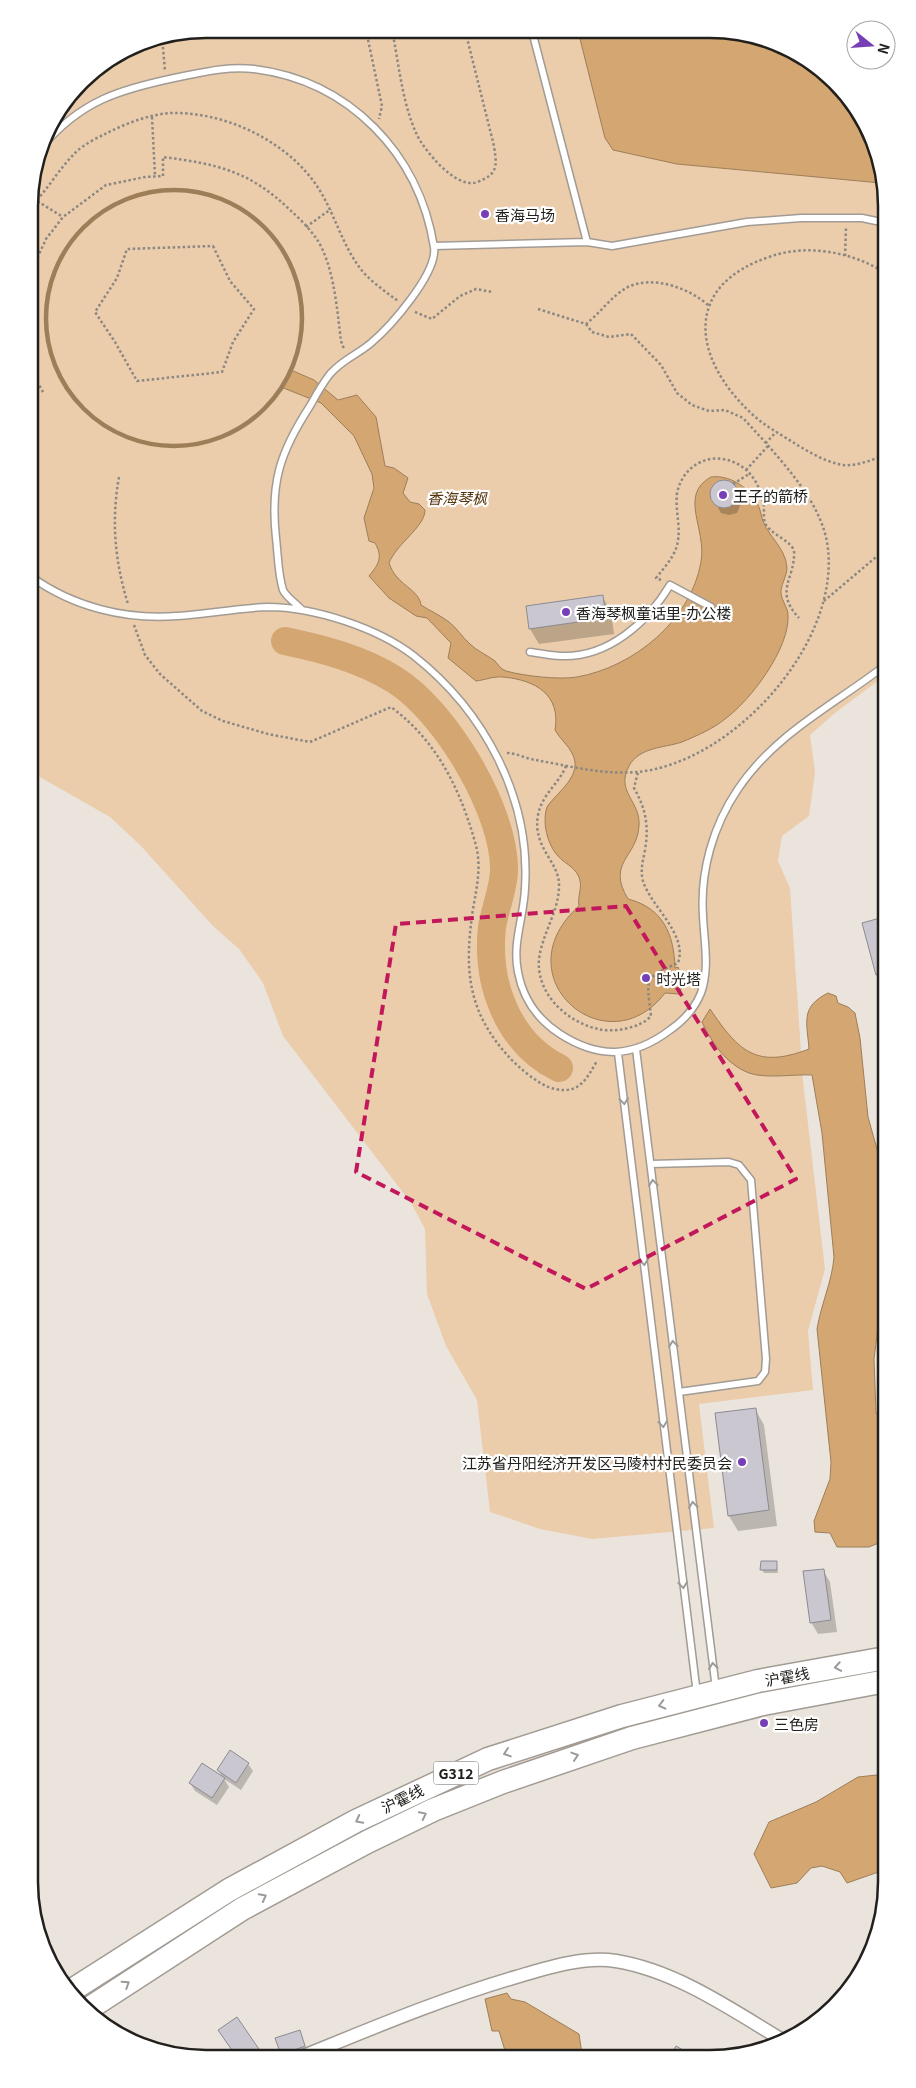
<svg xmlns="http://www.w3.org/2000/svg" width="916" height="2088" viewBox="0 0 916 2088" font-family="Georgia,'Noto Sans SC',serif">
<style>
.green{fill:#ebcdac}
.water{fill:#d3a672;stroke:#9e7e58}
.shadow{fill:#0003}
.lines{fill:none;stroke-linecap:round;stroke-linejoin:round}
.stream{stroke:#9e7e58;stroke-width:4.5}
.river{stroke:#d3a672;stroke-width:28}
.building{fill:#cac7d0;stroke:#8c8a92}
.lane-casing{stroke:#a19b94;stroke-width:9}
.street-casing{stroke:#a19b94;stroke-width:15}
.highway-casing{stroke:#a19b94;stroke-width:25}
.path{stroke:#8b8782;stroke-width:2.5;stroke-dasharray:2.5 2.5;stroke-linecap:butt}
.lane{stroke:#fff;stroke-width:6}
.street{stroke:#fff;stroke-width:12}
.highway{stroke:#fff;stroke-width:22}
.oneway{stroke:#9c9b99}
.marked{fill:none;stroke:#c2185b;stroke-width:4;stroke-dasharray:10 6;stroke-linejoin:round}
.poi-dot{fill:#773fb5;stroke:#fff;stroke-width:2}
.labels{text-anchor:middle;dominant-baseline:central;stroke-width:4.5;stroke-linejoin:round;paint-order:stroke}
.shield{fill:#fff;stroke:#646361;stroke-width:1}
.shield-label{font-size:14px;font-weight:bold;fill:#22201d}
.poi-label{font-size:15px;fill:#22201d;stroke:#fff;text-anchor:start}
.park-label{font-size:15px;font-style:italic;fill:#55360c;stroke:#fff}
.street-label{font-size:15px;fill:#22201d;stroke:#fff}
.rim{fill:none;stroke:#22201d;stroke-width:2.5}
</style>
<rect width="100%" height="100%" fill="#ebe4dd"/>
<path class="green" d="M206,29L745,32L827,73L863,117L881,160L883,677L835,713L810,735L815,772L809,816L782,836L778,861L790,888L803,1081L825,1269L808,1331L813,1390L699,1404L714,1528L592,1539L540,1529L490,1512L477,1400L446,1346L427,1294L425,1229L411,1203L283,1036L263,983L239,949L213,926L141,846L110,817L31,772L29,194L47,128L89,73L138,42Z"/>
<path class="water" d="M578,31L745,32L827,73L863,117L881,160V183L677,164L613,150L605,138Z
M291,370L314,380L338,400L357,395L376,417L385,466L394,468L408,478L403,493L410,502L419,504L425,510C425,527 397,543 389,563C391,568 393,573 397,577C404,586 420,593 421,605C430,611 440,615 449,622C457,628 462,637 470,644C477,651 487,655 495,661C498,665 501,669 506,671C524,676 559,680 577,677C634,667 691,620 701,562C707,529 678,495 711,477C733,474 757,493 761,514C764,534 786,546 787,568C787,575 782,583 781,590C780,599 788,607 788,615C790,648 751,700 725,719C713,729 696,736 682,742C664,748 639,747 629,766C615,792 641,801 639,826C637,858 606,862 628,899C663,908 674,934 675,968L678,967L684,981L679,994L665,993C607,1069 500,977 579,906C577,895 584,886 578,875C573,866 564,863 558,856C547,844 542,822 547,807C558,791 584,775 572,753C568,745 560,739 555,730C561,695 536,680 503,677C494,676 485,680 476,681L448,658L451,643L427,618L416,616L389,598L369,576C379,564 383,557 375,543L369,541L364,518L374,488L372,474L354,436L321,403L281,387Z
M828,993L836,996L838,1003L848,1007L855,1013L860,1038L868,1117L879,1156L885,1204V1318L878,1327L874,1359L876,1413L882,1420L885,1434L886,1540L869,1547H837L830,1533L815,1532L814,1521L830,1479L831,1462L817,1329C821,1304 832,1282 834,1257L822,1133L812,1075C795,1074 765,1079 749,1073C726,1064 712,1043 702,1022L710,1009C739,1052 757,1069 809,1049C807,1022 800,1007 828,993Z
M886,1774L887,1855L884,1858L887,1869L847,1883L840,1872L822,1866L811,1868L797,1883L771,1888L754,1854L769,1822L816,1802L858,1777Z
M507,1993L511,1999L525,2002L579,2034L582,2054H506L499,2031H492L485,1999Z"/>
<path class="shadow" d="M723,482L734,486L742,501L737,513L729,515L721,513L712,497L713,489Z
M602,596L611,612L614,634L539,644L530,629Z
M880,919L884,926V982H881L877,975Z
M755,1409L764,1425L777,1526L738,1531L729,1516Z
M776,1562L778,1573H764L762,1570Z
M823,1570L830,1582L837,1632L818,1634L811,1622Z
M248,1764L253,1771L241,1790L224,1779L229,1787L217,1805L195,1791L190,1783L223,1778L218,1770Z
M299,2031L309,2054L283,2055L277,2039Z"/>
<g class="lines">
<path class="stream" d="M46 318a128 128 0 1 1 256 0a128 128 0 1 1-256 0Z"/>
<path class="river" d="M285,641C323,649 362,659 395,680C445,711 506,812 504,872C503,890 495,909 492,927C486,983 507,1042 559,1068"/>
</g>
<path class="building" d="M710 494a14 14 0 1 1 28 0a14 14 0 1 1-28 0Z
M603,595L606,618L529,629L526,606Z
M880,918L884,931V973L876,975L862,923Z
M756,1408L769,1510L728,1516L715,1413Z
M761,1561H777V1570H760Z
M824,1569L831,1620L810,1623L803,1571Z
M230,1750L249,1763L236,1783L217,1770Z
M202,1763L225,1778L212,1798L189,1783Z
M237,2017L263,2055L236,2056L218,2030Z
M300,2030L305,2046L281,2055L275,2038Z
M676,2046L688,2053L671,2054Z"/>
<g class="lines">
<defs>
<path id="lane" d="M532,31L587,242
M41,148C81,100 121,89 179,77C204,72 228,66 254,69C349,81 419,153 434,247C438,273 390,327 371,343C357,355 343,359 330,374C322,384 316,395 310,406C280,452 270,483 276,538C278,555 278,574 283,590C286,597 297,604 302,610
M434,246L587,242L612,246L747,222L801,218H862L881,222
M30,576C73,607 125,620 177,616C208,614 238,608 268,607C314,607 378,628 414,656C484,711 531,798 525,888C524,917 512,943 518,972C523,999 537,1019 560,1034C599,1059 633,1058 670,1030C683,1021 695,1008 701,993C710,968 704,941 703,916C700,871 713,826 738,789C775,734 832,706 883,667
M530,652C540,653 551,656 561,656C608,658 648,622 670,585L711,607
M636,1049L716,1689
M618,1053L697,1694
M651,1164L729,1162L739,1165L751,1180L766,1359L765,1372L758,1381L679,1392"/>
<path id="street" d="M306,2055C375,2027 444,1998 516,1977C547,1968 583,1956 616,1961C677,1971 732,2010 784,2041"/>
<path id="highway" d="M69,1992L229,1890L356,1821L488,1759L622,1716L758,1681L886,1658
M85,2011L242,1909L367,1842L433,1810L503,1782L632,1738L763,1704L886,1681"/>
</defs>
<use href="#lane" class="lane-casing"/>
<use href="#street" class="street-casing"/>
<use href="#highway" class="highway-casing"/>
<path class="path" d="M366,30L382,106L379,119
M392,30C399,64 402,103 417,135C425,151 453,185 473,183C477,183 481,180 484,179C499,172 496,161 494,146L465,30
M162,37L165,71
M152,117L155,176
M29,196L63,217
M37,200C50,185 61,167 75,153C84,144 97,138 107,133C127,123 150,114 172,113C221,112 275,136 307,173C333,202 339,243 363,272C373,283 386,292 398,301
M306,227L331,209
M213,246L230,281L254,309L233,342L222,372L137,381L115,342L95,312L117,278L127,249Z
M845,256L846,228
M882,271C851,252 807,244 772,256C681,285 692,359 753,415C764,425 778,433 791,441C805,450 822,460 838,464C851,468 870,461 882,456
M29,276L46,239L63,217L106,185L145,177L163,176V157C217,164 250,171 290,210C299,218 309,228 316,238C334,264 337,310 341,341L344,349
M538,309L586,324C600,313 612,296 626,288C651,274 690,288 709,306
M415,312L432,319L460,296L476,289L492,292
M586,324L592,332L609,337L631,334L661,365L677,393L692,405L709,411L725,410L743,418L766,443
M30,368L44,394
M746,470L768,446
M119,477C111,521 115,562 128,604
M733,484L749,474
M661,580L656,578C674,556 681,548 678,520C677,511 676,502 677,493C684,460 719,448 745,469C756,478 762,493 764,506C764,513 763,519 766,525C774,536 788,539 794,550C796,579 773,590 799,618
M824,601L882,552
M134,625L145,655L160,674L202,711L223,721L268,734L310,742L391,707C437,741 460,789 475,842C482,865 477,886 473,909C464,969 467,1011 509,1057C518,1067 541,1087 555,1089C579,1094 586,1080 597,1061
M507,753C516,753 527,759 536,760C568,766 604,775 637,772C734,763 844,640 827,542C820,504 790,471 766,443L776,432
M566,766C559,784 542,794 538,815C532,848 560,862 559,886C559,911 542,934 539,959C536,994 567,1022 598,1029C613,1033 641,1028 651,1016C647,978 642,979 678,963C688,934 651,907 643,881C640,870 643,861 645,850C649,826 646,809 634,788L638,772"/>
<use href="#lane" class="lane"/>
<use href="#street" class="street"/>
<use href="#highway" class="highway"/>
</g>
<defs><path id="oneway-chevron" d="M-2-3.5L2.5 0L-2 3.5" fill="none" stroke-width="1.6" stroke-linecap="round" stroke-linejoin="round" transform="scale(1.25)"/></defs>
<g class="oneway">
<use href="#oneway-chevron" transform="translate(624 1101) rotate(83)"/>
<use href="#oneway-chevron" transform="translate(653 1183) rotate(-97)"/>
<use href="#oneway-chevron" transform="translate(644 1262) rotate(83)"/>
<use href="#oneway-chevron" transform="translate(673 1344) rotate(-97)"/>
<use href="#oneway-chevron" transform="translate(663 1424) rotate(83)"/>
<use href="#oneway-chevron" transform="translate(693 1505) rotate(-97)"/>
<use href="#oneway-chevron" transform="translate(683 1585) rotate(83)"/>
<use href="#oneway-chevron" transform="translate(713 1666) rotate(-97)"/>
<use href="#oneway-chevron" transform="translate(838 1667) rotate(170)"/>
<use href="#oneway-chevron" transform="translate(662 1705) rotate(166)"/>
<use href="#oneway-chevron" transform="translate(507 1753) rotate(161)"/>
<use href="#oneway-chevron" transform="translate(575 1756) rotate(-18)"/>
<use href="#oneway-chevron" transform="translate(423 1815) rotate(-26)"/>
<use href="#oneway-chevron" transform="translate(359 1820) rotate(153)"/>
<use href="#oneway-chevron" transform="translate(263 1897) rotate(-28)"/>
<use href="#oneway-chevron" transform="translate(126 1984) rotate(-33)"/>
</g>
<path class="marked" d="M626,906L796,1179L586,1289L356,1172L396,924Z"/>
<g class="poi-dot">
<circle cx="485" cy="214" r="5"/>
<circle cx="723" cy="495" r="5"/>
<circle cx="566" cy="612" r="5"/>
<circle cx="646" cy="978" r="5"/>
<circle cx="742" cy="1462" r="5"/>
<circle cx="764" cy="1723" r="5"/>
</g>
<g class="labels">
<rect class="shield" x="433.5" y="1761.5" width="45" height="23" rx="4"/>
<g class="shield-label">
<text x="456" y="1773">G312</text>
</g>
<g class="poi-label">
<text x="495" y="214">香海马场</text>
<text x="733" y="495">王子的箭桥</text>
<text x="576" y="612">香海琴枫童话里-办公楼</text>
<text x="656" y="978">时光塔</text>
<text x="732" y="1462" text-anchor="end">江苏省丹阳经济开发区马陵村村民委员会</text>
<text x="774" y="1723">三色房</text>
</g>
<g class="park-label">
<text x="457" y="497">香海琴枫</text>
</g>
<g class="street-label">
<text transform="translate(787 1676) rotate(-10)">沪霍线</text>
<text transform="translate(402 1798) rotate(-26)">沪霍线</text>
</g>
</g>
<path d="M0 0H916V2088H0ZM206 38H710A168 168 0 0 1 878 206V1882A168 168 0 0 1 710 2050H206A168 168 0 0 1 38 1882V206A168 168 0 0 1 206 38Z" fill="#fff" fill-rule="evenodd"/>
<path class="rim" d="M206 38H710A168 168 0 0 1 878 206V1882A168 168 0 0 1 710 2050H206A168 168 0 0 1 38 1882V206A168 168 0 0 1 206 38Z"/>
<g transform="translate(871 45) rotate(107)"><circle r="24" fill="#ffffff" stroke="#a7a6a5"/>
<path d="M0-4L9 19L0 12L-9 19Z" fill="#773fb5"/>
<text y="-8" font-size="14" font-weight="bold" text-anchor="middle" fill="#22201d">N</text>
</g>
</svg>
